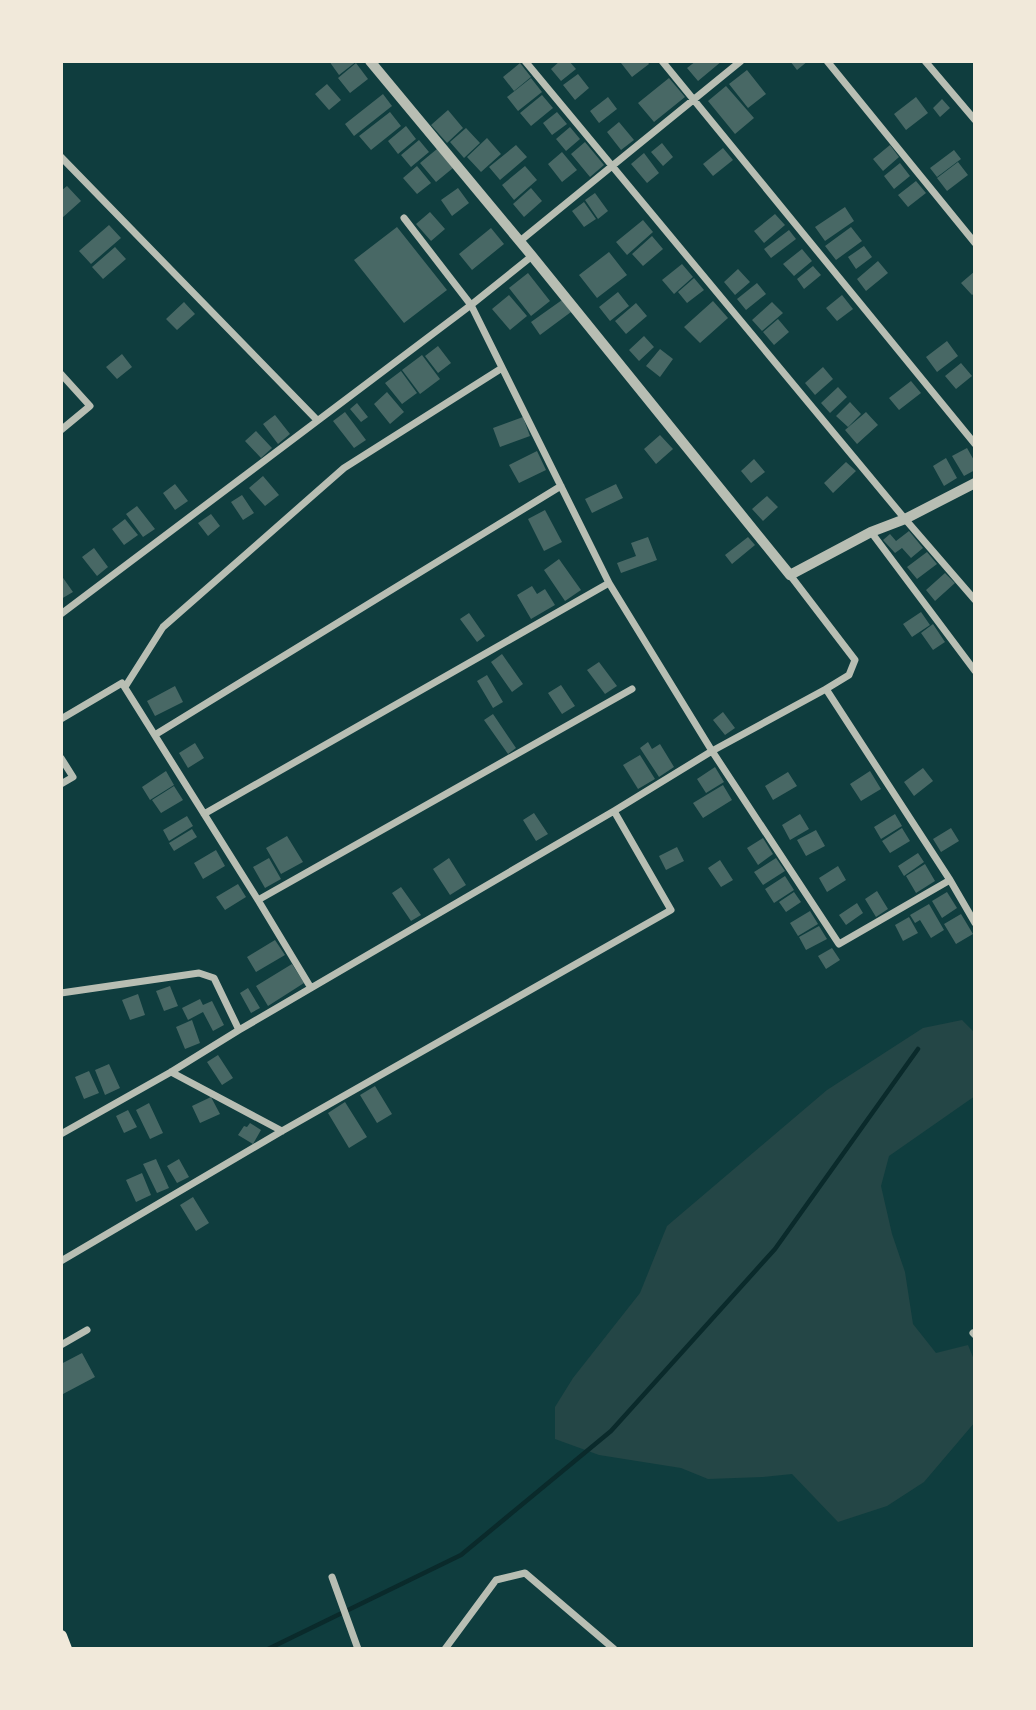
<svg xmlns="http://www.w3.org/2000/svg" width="1036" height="1710" viewBox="0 0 1036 1710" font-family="'Roboto Serif',serif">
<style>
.green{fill:#244646}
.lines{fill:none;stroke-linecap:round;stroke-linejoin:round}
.stream{stroke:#0a2a2b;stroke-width:4.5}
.building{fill:#486865}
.minor{stroke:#b8beb3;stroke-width:7}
.tertiary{stroke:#b8beb3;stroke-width:10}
.primary{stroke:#f1e9da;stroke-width:12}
</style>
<rect width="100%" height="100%" fill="#0f3d3e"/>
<path class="green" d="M962,1020L975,1033V1096L889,1156L881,1186L892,1234L905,1272L913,1324L936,1353L968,1345L975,1362V1422L924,1482L887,1506L838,1522L792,1474L763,1477L708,1479L681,1468L599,1455L555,1439V1407L573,1378L640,1293L667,1226L827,1090L923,1028Z"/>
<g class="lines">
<path class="stream" d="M268,1649L461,1555L611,1431L775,1249L918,1049"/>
</g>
<path class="building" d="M329,61H357L339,75Z
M560,61H569L576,69L561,81L551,69Z
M623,61H647L649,64L632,77L621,63Z
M696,61H722L698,81L687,68Z
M790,61H808L797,70Z
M356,63L368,79L350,93L338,78Z
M520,63L531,77L514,91L503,77Z
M747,70L766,94L748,108L729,84Z
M578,74L589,88L575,100L563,85Z
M531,78L542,92L518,111L507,97Z
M669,78L685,97L654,122L638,103Z
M327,84L341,100L329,110L315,94Z
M726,86L754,118L735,134L708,101Z
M383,94L392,106L354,136L345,124Z
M542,95L553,108L531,126L520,113Z
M608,97L617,109L599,123L590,111Z
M916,97L928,113L906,130L894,114Z
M942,99L950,108L940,117L933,108Z
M448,110L463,128L447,143L431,125Z
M390,112L401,126L371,150L359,136Z
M557,112L567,124L552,135L543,123Z
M619,122L634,140L621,150L607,132Z
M406,126L416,139L398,154L388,141Z
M570,127L580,139L566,151L556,139Z
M466,128L480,143L464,158L450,142Z
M487,138L501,154L481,172L467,157Z
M419,140L429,152L411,167L401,155Z
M585,142L604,165L590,177L571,154Z
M662,143L673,157L663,166L651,152Z
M516,145L527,157L500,180L489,167Z
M890,145L899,157L883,171L873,159Z
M723,148L733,160L713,176L703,164Z
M437,149L453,168L436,182L420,163Z
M954,150L961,159L937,177L930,168Z
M562,152L577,170L562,182L548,164Z
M644,153L659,173L647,183L631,164Z
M958,162L968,175L947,191L937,178Z
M900,163L910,176L894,189L884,176Z
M417,166L431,183L417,194L403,178Z
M525,166L537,180L514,200L502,185Z
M916,181L926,193L908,207L898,195Z
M67,186L81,201L62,218L61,191Z
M458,188L469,203L452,216L441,200Z
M531,188L542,201L524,217L513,204Z
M595,193L608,211L598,219L585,200Z
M584,202L596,219L584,227L572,211Z
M845,207L854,221L825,241L815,227Z
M430,212L445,229L431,241L416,224Z
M775,214L785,225L764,243L754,231Z
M643,220L653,232L627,255L616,242Z
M109,225L121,238L91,264L79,251Z
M397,227L447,290L404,323L354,260Z
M851,227L862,241L836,260L825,246Z
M491,228L504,244L472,270L459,254Z
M789,230L796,239L771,258L764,249Z
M652,236L663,249L643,266L632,254Z
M864,246L872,257L856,269L848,257Z
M115,247L126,259L103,279L92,267Z
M802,249L812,261L794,276L783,264Z
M609,252L627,275L597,298L579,275Z
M878,261L888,273L866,291L857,279Z
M682,264L693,277L674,294L662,280Z
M813,266L821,275L804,289L797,279Z
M738,269L750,282L735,295L724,282Z
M975,271V293L972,295L961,283Z
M528,273L550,301L531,316L509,288Z
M694,278L704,290L687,303L678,292Z
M757,283L766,294L746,310L737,299Z
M618,292L629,306L610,321L599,307Z
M509,295L527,316L510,330L492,309Z
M842,295L853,309L837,321L826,308Z
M562,300L571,312L540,335L531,322Z
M713,301L728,318L700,343L684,327Z
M184,302L195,314L177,330L166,319Z
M772,302L783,313L762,331L752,320Z
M636,303L647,316L626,334L615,321Z
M778,319L789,332L774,345L763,332Z
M644,336L654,347L639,361L629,350Z
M947,341L958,356L937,372L926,357Z
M438,346L451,363L438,373L425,356Z
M660,349L673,359L660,377L646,366Z
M122,354L132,367L117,379L106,367Z
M422,355L440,379L420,394L402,370Z
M961,363L972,376L956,389L945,376Z
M823,367L833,379L815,395L805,383Z
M401,371L417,393L402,404L385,383Z
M911,381L921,393L899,410L889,398Z
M838,387L847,397L830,413L821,403Z
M387,392L404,412L390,424L374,404Z
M850,402L861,414L848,427L836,416Z
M357,403L368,417L361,422L350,409Z
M345,412L366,440L354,448L333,421Z
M866,412L878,425L857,444L845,430Z
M275,415L290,434L278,444L263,424Z
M523,417L530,436L500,447L493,428Z
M256,431L272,448L261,458L245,441Z
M660,435L673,449L656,464L644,449Z
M967,448L975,462V470L964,476L952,456Z
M537,451L546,470L519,483L509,465Z
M946,458L957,478L944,486L933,466Z
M754,459L765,472L751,483L741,471Z
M846,462L856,471L833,493L824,483Z
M263,476L279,495L265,506L249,488Z
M175,484L188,501L175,510L163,493Z
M616,484L623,498L592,513L585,499Z
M242,495L254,513L243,520L231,502Z
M767,496L778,507L763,521L752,509Z
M137,506L155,529L143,537L126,514Z
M545,510L562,542L544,551L528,519Z
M211,514L220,526L208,536L198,523Z
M125,519L138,535L124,545L112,529Z
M909,531L923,548L911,558L902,548L895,553L883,540L890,534L896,541Z
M648,537L657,560L621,573L617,563L636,556L631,543Z
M748,537L755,545L732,564L725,555Z
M94,548L108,567L97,576L82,557Z
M927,552L937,564L917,579L907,567Z
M559,559L581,590L565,601L544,570Z
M945,573L955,583L935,601L926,590Z
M61,575L73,592L61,599Z
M532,586L537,594L545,589L555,605L531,619L517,595Z
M921,612L930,625L912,637L903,624Z
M469,613L485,636L477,642L460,619Z
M933,624L945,642L933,650L921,633Z
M502,654L523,684L512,692L491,662Z
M599,662L617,686L605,694L587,670Z
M487,675L503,702L493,708L477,681Z
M561,685L575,706L562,714L548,693Z
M175,686L183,702L155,716L147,701Z
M723,712L735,728L725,735L713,720Z
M493,714L516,748L508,754L484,720Z
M648,742L652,749L660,744L674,767L659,777L640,748Z
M195,743L204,758L188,768L179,753Z
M640,755L655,779L638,789L623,765Z
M715,767L724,782L706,793L697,779Z
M923,768L933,781L914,796L904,782Z
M166,771L174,785L150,800L142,787Z
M870,771L881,789L861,801L850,784Z
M788,772L797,786L773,800L765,786Z
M723,785L732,800L703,818L693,803Z
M174,786L183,800L161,813L152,800Z
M534,813L548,834L536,841L523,820Z
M800,814L809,829L790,840L782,825Z
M895,814L902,826L881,839L874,827Z
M187,816L193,826L169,841L163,830Z
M902,828L910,841L890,853L882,841Z
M951,828L959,841L941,852L933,839Z
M192,829L197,837L174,851L169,843Z
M816,830L825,846L806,856L797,840Z
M287,836L303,862L281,874L266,848Z
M763,838L773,854L758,865L747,848Z
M677,847L684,861L666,870L659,856Z
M216,850L225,866L203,879L194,863Z
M918,853L924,862L904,876L898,866Z
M269,858L281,879L265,888L253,867Z
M449,858L466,885L450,895L433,869Z
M776,858L785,871L763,885L754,872Z
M720,860L733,880L721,887L708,868Z
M925,864L935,881L916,893L906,876Z
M838,866L846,880L827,892L819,878Z
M785,876L794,890L774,903L765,889Z
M238,884L246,897L225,910L216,897Z
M401,887L421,915L411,921L392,893Z
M877,891L888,909L876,917L865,899Z
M794,892L801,902L786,912L779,902Z
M947,892L957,908L942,918L932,901Z
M857,903L863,913L846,925L839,915Z
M929,904L944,930L931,938L920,920L915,923L910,915Z
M810,911L818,924L798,936L790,923Z
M961,914L973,934L956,944L944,924Z
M909,917L918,933L903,941L895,925Z
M819,926L827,939L806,950L799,937Z
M275,940L285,955L256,972L247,957Z
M832,948L840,960L826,969L818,956Z
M292,964L304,983L268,1006L256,986Z
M170,986L178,1006L164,1011L156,991Z
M248,988L260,1008L251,1013L240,993Z
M138,994L145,1015L130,1020L122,1000Z
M200,999L203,1005L212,1001L224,1025L213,1031L203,1012L188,1020L182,1008Z
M192,1020L200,1043L185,1049L176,1027Z
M218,1055L233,1078L222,1085L207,1062Z
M109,1064L120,1088L105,1095L95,1070Z
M89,1071L99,1093L84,1099L75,1077Z
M375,1086L392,1114L377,1123L360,1095Z
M211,1097L220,1114L200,1123L192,1106Z
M345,1102L367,1137L349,1148L328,1113Z
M149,1103L163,1133L150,1139L136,1110Z
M128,1110L137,1127L124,1133L116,1116Z
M250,1123L261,1130L253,1144L238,1135L244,1126L247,1127Z
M156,1159L169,1188L157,1193L143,1164Z
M179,1159L189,1177L177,1183L167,1166Z
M142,1173L151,1195L136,1202L126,1180Z
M193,1197L209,1223L196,1231L180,1205Z
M82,1353L95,1377L63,1394L61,1389V1364Z"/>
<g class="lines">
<path class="minor" d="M525,61L905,519L975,600
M662,61L975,444
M827,61L975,243
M925,61L975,120
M61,157L317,420
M404,218L471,305L609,583L712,751L839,944L950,880
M520,241L741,61
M61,374L90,406L61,430
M871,532L975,671
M61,614L471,305L532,256
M125,687L163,627L344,468L502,368
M826,689L950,880L975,923
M61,719L122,683L258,900L311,988
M158,733L561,486
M61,758L73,777L61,784
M204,814L609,583
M258,900L632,689
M61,993L199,973L214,978L239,1030
M171,1072L282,1131
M61,1134L171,1072L239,1030L614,811L712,751L826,689L849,675L855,660L790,575
M61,1261L282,1131L671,910L614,811
M973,1333L975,1335
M61,1345L87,1330
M332,1577L358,1649
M445,1649L496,1580L525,1573L614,1649"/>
<path class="tertiary" d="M370,61L532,256L790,575L871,532L905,519L975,483"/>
<path class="primary" d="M61,1636L66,1649"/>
</g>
<rect width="1036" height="1710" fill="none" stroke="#f1e9da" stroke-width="126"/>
</svg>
